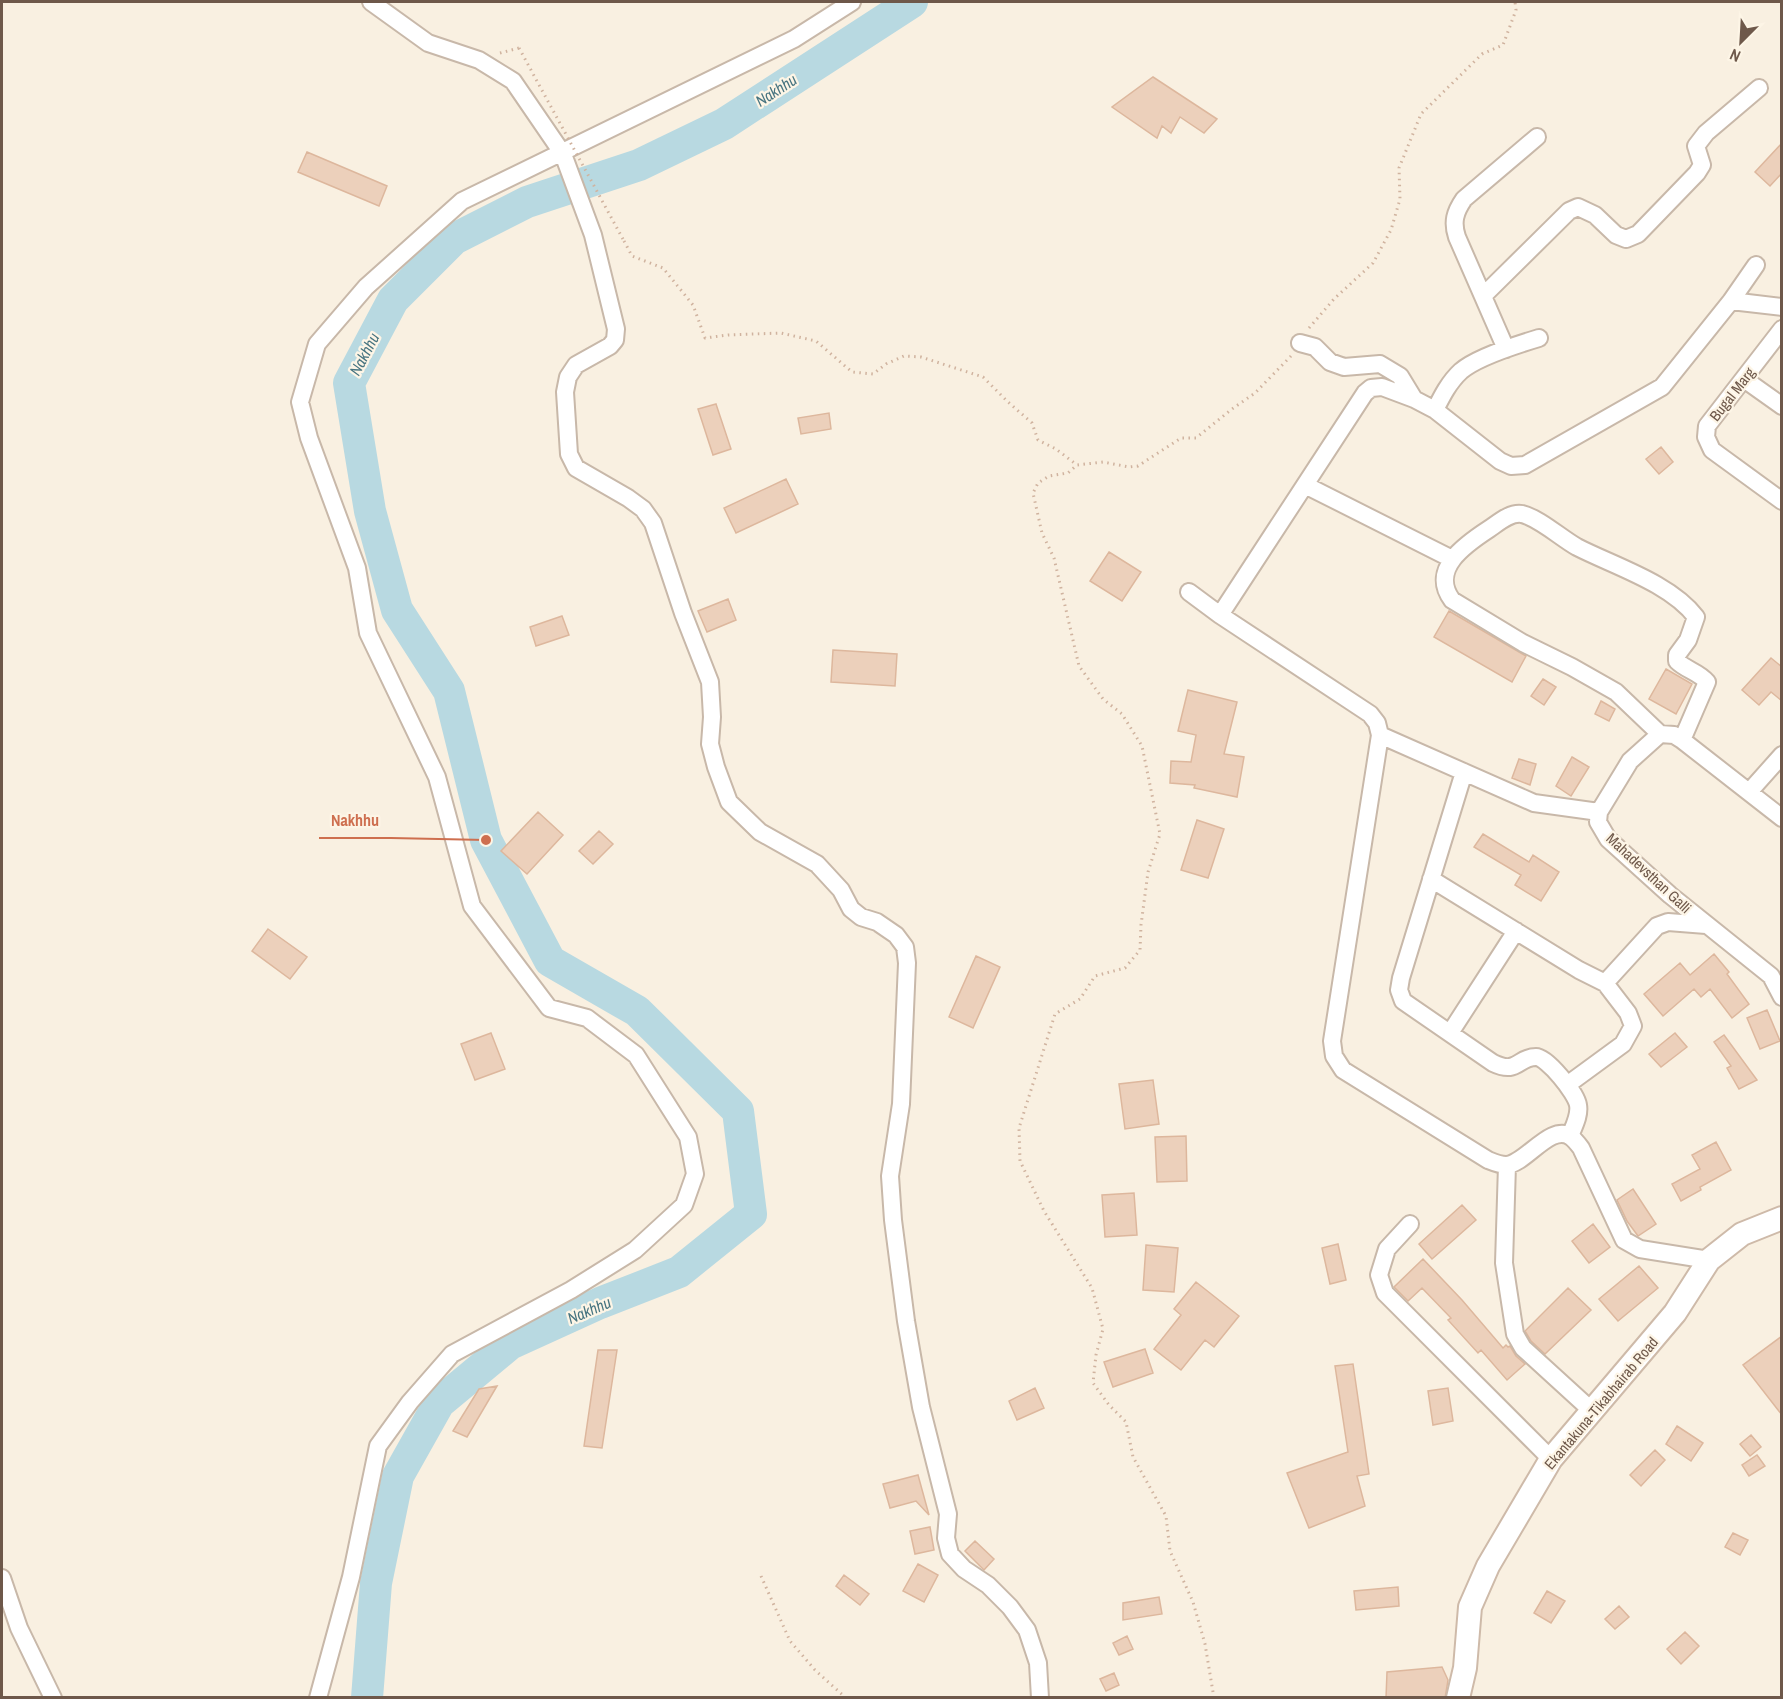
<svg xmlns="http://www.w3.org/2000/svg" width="1783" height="1699" viewBox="0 0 1783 1699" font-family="'Archivo Narrow',sans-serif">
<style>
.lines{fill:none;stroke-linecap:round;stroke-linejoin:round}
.river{stroke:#b8d9e1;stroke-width:32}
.building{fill:#ecd0bb;stroke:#ddb79d;stroke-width:1.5}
.street-casing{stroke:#c8b8a9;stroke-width:20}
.secondary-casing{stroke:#cebaa9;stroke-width:26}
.path{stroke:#d0b39f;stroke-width:3;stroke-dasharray:1.5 4.5;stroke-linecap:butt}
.street{stroke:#fff;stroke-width:16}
.secondary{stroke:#fff;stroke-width:22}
.path-bridge{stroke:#d0b39f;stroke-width:3;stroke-dasharray:1.5 4.5;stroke-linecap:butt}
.labels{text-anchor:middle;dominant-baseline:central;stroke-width:4.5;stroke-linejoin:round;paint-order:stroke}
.street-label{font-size:15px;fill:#6e584a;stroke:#fdf5e6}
.water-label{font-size:16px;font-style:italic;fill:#477480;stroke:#fdf5e6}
.leader{fill:none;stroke:#ce6f4f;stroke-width:2}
.callout-dot{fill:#ce6f4f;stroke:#fdf5e6;stroke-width:2}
.callout-label{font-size:16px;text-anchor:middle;font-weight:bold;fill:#ce6f4f;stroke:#fdf5e6;stroke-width:4.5;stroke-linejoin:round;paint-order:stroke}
</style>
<rect width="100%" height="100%" fill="#f9f0e1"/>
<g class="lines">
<path class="river" d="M367,1698L376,1583L398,1476L439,1403L510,1344L600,1303L679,1272L751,1214L738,1111L637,1011L550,961L486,840L449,691L397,610L370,511L349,383L393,300L454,239L527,202L639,165L724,124L912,2"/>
</g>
<path class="building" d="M1153,77L1217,119L1204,133L1180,117L1171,133L1162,126L1157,138L1112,107Z
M1782,143V173L1770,186L1755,172Z
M307,152L387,186L379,206L298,172Z
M716,404L731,449L713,455L698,409Z
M829,413L831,429L801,434L798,418Z
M1661,447L1673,462L1659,474L1646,459Z
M786,479L798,504L736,533L724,508Z
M1109,552L1141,572L1122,601L1090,581Z
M728,599L736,620L707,632L698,611Z
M1449,611L1526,656L1512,682L1434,637Z
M562,616L569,635L536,646L530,627Z
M833,650L897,654L895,686L831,682Z
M1771,658L1782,667V701L1771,692L1759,705L1742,690Z
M1666,669L1692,684L1676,714L1649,699Z
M1543,679L1556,687L1544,705L1531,696Z
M1188,690L1237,702L1224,754L1244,757L1237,797L1194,788L1195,785L1170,783L1171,761L1191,762L1196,735L1178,731Z
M1601,701L1615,709L1609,721L1595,714Z
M1572,757L1589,767L1571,796L1556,786Z
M1519,759L1536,764L1530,785L1512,778Z
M538,812L563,835L527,874L501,851Z
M1197,820L1224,829L1208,878L1181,870Z
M599,831L613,844L593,864L579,851Z
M1483,834L1529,862L1533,855L1559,872L1541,901L1515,885L1521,875L1474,847Z
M268,929L307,957L290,979L252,951Z
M1714,954L1729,972L1727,974L1749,1004L1732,1018L1710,989L1701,997L1694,989L1663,1016L1644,994L1680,963L1690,975Z
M976,956L1000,967L973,1028L949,1017Z
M1767,1010L1780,1041L1760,1049L1747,1018Z
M491,1033L505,1069L475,1080L461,1044Z
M1675,1033L1687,1047L1661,1067L1649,1054Z
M1724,1035L1757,1080L1739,1089L1727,1068L1731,1066L1714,1042Z
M1153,1080L1159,1124L1125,1129L1119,1084Z
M1186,1136L1187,1181L1157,1182L1155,1137Z
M1716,1142L1731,1170L1700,1187L1701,1190L1681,1201L1672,1184L1700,1169L1692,1155Z
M1633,1189L1656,1224L1638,1236L1627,1221L1617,1200Z
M1134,1193L1137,1235L1105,1237L1102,1195Z
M1462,1205L1476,1220L1432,1259L1419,1244Z
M1593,1224L1610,1247L1589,1263L1572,1241Z
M1338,1244L1346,1280L1330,1284L1322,1248Z
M1146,1245L1178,1248L1174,1292L1143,1290Z
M1423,1259L1462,1300L1503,1348L1506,1345L1508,1347L1510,1346L1516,1356L1525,1364L1507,1380L1481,1350L1478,1353L1448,1320L1451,1318L1422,1288L1408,1301L1394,1287Z
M1639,1266L1658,1288L1618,1321L1599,1299Z
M1196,1282L1239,1316L1214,1347L1205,1340L1181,1370L1154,1349L1181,1315L1174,1309Z
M1568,1288L1591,1310L1545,1354L1531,1341L1525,1331Z
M1782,1336V1415L1743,1365Z
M1145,1349L1153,1373L1113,1387L1104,1362Z
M598,1350H617L602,1448L584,1446Z
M1353,1364L1369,1474L1357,1476L1365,1506L1309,1528L1287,1473L1348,1452L1335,1366Z
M497,1386L467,1437L453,1431L479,1389Z
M1035,1388L1044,1408L1017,1420L1009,1401Z
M1448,1388L1453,1421L1433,1425L1428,1391Z
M1677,1426L1703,1443L1691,1461L1666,1444Z
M1751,1435L1761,1447L1750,1456L1740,1444Z
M1655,1450L1665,1460L1641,1486L1630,1475Z
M1757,1455L1765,1466L1749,1476L1742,1465Z
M918,1475L929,1515L916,1501L890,1508L883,1484Z
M930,1527L934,1550L915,1554L910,1531Z
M1733,1533L1748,1540L1740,1555L1725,1547Z
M975,1541L994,1559L984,1570L965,1551Z
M918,1564L938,1575L924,1602L903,1591Z
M844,1575L869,1594L860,1605L836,1586Z
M1398,1587L1399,1606L1356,1610L1354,1591Z
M1547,1591L1565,1601L1551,1623L1534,1613Z
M1159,1597L1162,1614L1123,1620V1603Z
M1619,1606L1629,1617L1615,1629L1605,1619Z
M1685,1632L1699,1646L1681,1664L1667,1649Z
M1127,1636L1133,1649L1119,1655L1113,1643Z
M1442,1667L1448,1680L1445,1698H1386L1387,1672Z
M1114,1673L1119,1685L1106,1691L1100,1679Z"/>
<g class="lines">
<defs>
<path id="street" d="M371,2L428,43L479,60L513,81L563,154L593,235L616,329L615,340L610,346L576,365L568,377L565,392L569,454L576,468L628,498L643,509L653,523L683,613L710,682L712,717L710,744L716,767L729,802L760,832L817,864L841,890L851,909L861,917L877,922L896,935L905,947L907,963L901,1104L890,1176L893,1220L906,1321L921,1407L948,1514L946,1538L950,1554L964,1569L988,1585L1010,1607L1027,1630L1038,1663L1040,1698
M1483,296L1569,211L1578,207L1595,215L1616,235L1626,239L1638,234L1697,173L1702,165L1696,146L1706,133L1759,88
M1731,301L1782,307
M1782,329L1707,426L1706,437L1712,450L1782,501
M1300,343L1315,347L1330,362L1344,367L1380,364L1400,376L1414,399
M1506,349L1457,237C1452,222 1455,212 1464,199L1537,137
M1744,379L1782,406
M1435,410C1442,396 1449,382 1461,371C1476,358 1519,344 1539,338
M1305,485L1452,559
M1189,592L1220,615L1370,714L1377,723L1380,735L1332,1041L1334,1056L1343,1070L1488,1160C1493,1162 1500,1165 1506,1165C1525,1165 1551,1122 1571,1137C1575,1140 1578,1144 1581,1148L1624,1240L1640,1249L1709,1260
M1220,615L1365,393L1371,388L1382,387L1414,399L1435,410L1500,461L1511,466L1525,465L1662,387L1731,301L1756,265
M1660,734L1616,692L1572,667L1523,643L1452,600C1429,569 1466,544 1489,529C1498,523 1510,512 1522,514C1539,518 1561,538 1577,547C1614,566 1670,583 1696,617L1688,640L1677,655V661C1686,670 1699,672 1707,682L1682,740
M1380,735L1534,803L1599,812
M1464,772L1401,978L1399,990L1403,1001L1493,1063C1518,1075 1517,1057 1536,1057C1547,1057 1576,1093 1578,1105C1580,1115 1574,1126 1570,1136
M1749,792L1782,755
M1782,818L1682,740L1674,735L1660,734L1630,761L1599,812L1598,822L1608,839L1670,895L1771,976L1782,997
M1431,879L1579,970L1605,983L1628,1013L1633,1026L1623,1044L1567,1085
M1605,983L1657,926L1668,922L1706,925
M1450,1033L1516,931
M1507,1165L1504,1263L1515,1334L1523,1348L1591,1410
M1410,1224L1387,1249L1379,1275L1385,1293L1551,1459
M2,1578L19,1628L53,1698
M318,1698L351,1577L378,1446L410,1402L452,1354L571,1290L635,1250L684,1205L695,1174L688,1137L636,1055L587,1018L549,1008L472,906L437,777L368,633L357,568L309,438L300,402L317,344L366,287L462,201L794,39L852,2"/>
<path id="secondary" d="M1458,1698L1465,1668L1470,1607L1488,1566L1551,1459L1675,1313L1709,1260L1742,1234L1782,1218"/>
</defs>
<use href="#street" class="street-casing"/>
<use href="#secondary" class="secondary-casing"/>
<path class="path" d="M500,53L519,48
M624,241L632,256L663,268L693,305L705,338L728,335L781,333L816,341L852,372L873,374L886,364L904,356L921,357L983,377L1007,401L1032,423L1038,440L1056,449L1077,465
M1309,328L1334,299L1373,263L1391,230L1400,199L1399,168L1421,114L1482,54L1503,45L1516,10L1515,2
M761,1576L790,1641L815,1670L846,1698
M1214,1698L1205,1644L1193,1602L1170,1551L1166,1516L1133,1457L1126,1422L1109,1405L1093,1383L1096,1355L1103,1329L1092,1288L1044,1211L1020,1161L1019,1128L1055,1014L1080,999L1095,976L1125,968L1140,950L1141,925L1148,872L1160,834L1142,746L1122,714L1103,699L1079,666L1054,558L1042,533L1033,493L1038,483L1049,476L1068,473L1077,465L1103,462L1129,467L1138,466L1181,438H1196L1232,409L1255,393L1291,356"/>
<use href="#street" class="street"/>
<use href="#secondary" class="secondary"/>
<path class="path-bridge" d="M519,48L624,241"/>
</g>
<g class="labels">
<g class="street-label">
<text transform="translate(1732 394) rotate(-52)">Bugal Marg</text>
<text transform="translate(1649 873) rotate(43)">Mahadevsthan Galli</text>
<text transform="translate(1601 1403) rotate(-50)">Ekantakuna-Tikabhairab Road</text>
</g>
<g class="water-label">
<text transform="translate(776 90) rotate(-33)">Nakhhu</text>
<text transform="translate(364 354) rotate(-62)">Nakhhu</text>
<text transform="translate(589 1310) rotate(-23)">Nakhhu</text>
</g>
</g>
<path class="leader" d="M486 840L391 838H319"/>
<circle class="callout-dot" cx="486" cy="840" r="6"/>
<g class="callout-label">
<text x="355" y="826">Nakhhu</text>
</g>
<rect width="1783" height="1699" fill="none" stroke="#6e584a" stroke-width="6"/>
<g transform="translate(1741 42) rotate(204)" stroke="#fdf5e6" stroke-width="4.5" paint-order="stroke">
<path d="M0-4.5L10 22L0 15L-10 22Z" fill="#6e584a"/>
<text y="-9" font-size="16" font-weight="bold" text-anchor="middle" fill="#6e584a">N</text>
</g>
</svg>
